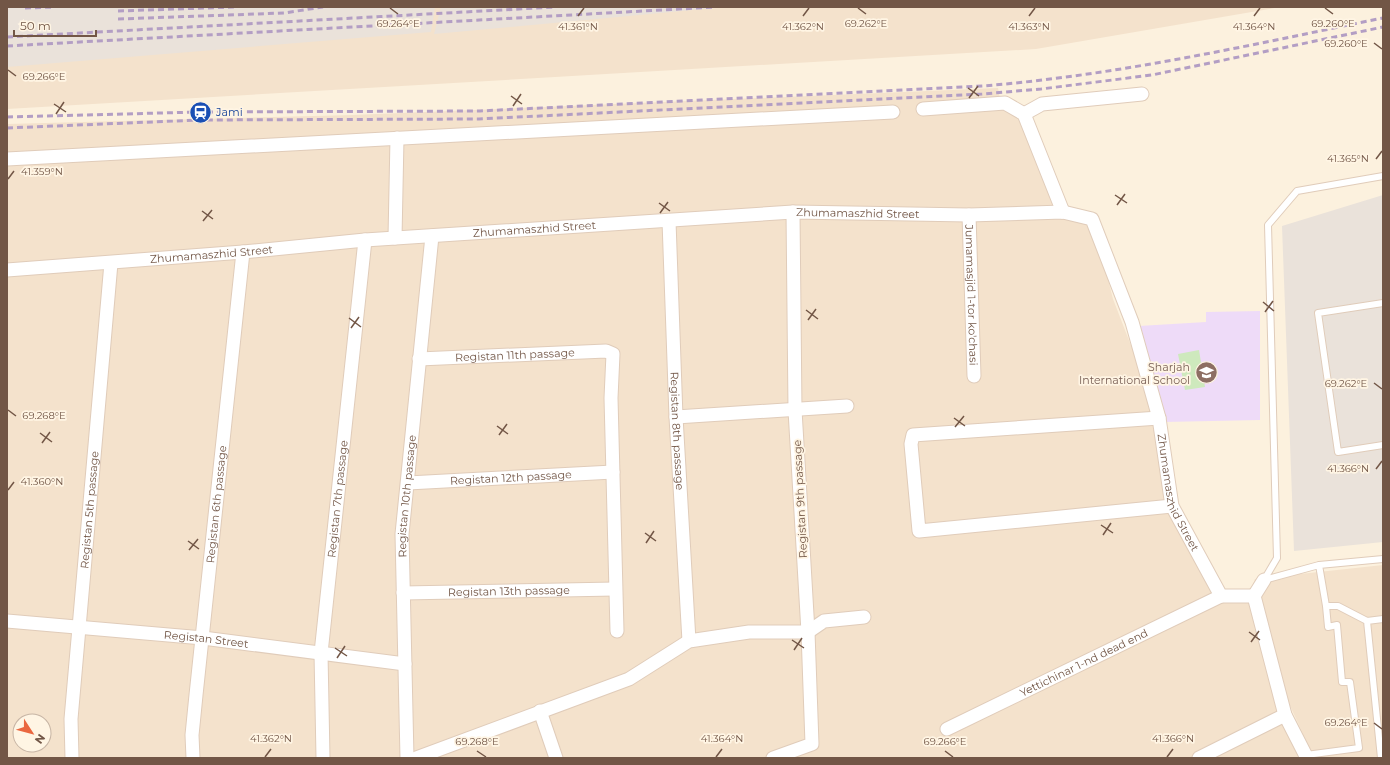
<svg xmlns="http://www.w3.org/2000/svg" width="1390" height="765" viewBox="0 0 1390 765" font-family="Montserrat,sans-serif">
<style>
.residential{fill:#f4e2cc;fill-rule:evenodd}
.industrial{fill:#eae2da}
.education{fill:#eedbf8}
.green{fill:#cee9bd}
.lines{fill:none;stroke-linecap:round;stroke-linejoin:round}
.lane-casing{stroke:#e0ccba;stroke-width:8}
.street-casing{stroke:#e0ccba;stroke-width:15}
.lane{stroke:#fff;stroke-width:6}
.street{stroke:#fff;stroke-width:13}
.rail{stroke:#b39ec4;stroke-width:3;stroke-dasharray:6 4;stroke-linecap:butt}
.ticks{fill:none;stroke:#725646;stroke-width:1.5}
.labels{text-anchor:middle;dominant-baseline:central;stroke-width:3.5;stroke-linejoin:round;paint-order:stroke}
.transit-label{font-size:11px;fill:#164399;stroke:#fff5e4;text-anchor:start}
.street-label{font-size:11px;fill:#725646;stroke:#fff5e4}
.education-label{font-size:11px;fill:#785e54;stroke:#fff5e4;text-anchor:end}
.ticks-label{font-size:10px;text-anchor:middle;fill:#725646;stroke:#fff5e4;stroke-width:3.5;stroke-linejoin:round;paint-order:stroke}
</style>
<rect width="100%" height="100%" fill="#fcf1de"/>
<path class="residential" d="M7,7H1280L1036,49L7,109Z
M998,88L1001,104L1023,115L1065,214L1093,220L1113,299L1159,418L1172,506L1221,596H1249L1255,579L1383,565V758H1314L1253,625L1292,718L1306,758H7V124L353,115ZM20,721H44V745H20Z"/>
<path class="industrial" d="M7,7H435L431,32L7,67Z
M441,7H725L434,34Z
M1383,195V542L1294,551L1282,226Z"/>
<path class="education" d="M1260,311V420L1164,422L1139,326L1206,322V312Z"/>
<path class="green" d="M1199,350L1205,387L1185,390L1178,354Z"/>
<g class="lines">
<defs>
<path id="lane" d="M1383,303L1318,313L1338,452L1383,445
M1319,565L1326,606
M1264,580L1277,558L1268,225L1297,191L1383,176
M1264,580L1319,565L1383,559
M1367,621L1381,758
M1306,755L1359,748L1350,682H1342L1337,625L1328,627L1326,606H1338L1367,621L1383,619"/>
<g id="street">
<path d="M923,109L1005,103L1024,114L1063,212"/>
<path d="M1024,114L1042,104L1142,94"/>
<path d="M7,159L893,112"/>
<path id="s1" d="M969,215L974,376"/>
<path id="s2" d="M669,221L676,417L689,641"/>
<path d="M395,238L397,138"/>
<path id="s3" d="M7,270L243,252L365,240L793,212L969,215L1063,212L1092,219L1132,322L1159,418L1172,506L1221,596H1254"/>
<path id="s4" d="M419,359L606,351L613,354L611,398L617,631"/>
<path d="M676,417L847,406"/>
<path d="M1159,418L913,435L911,444L919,531L1172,506"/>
<path id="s5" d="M408,483L613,472"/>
<path id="s6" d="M403,593L615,589"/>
<path d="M1254,596L1285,715L1307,758"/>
<path d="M1254,596L1264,580"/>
<path id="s7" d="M7,621L203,638L405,664"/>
<path d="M808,632L824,621L864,617"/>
<path d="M540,711L556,758"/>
<path id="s8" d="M947,729L1221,596"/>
<path id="s9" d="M72,758L71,719L111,263"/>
<path id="s10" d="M193,758L192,735L196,695L243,252"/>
<path id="s11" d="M323,758L321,653L365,240"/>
<path id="s12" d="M407,758L402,534L432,236"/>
<path d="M416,758L629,679L689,641L749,632H808"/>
<path d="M773,758L812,744L808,632L795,410L793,212"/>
<path d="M1199,758L1285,715"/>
</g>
</defs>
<use href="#lane" class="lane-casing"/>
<use href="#street" class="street-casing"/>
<use href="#lane" class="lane"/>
<use href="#street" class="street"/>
<path class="rail" d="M25,8L55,7
M118,11L235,7
M118,19L284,13L323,7
M7,37L556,7
M7,46L716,7
M7,117L200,112L480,111L983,86C1119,75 1250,45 1383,18
M7,128L200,120L479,119L982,94L1041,89L1152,75L1383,27"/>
</g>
<path class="ticks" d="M390,8L398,14M858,8L866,14M1325,8L1333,14M578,16L584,8M803,16L809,8M1029,16L1035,8M1254,16L1260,8M1374,43L1382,49M8,70L16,76M968,88L979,96M511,96L522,104M969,98L978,86M54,104L66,112M513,106L521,94M56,114L64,102M1376,159L1382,151M8,179L14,171M1115,195L1127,203M659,203L670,211M1117,205L1125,194M202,211L213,219M660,213L668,202M203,221L212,210M1263,302L1274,311M806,310L818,319M1265,312L1273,301M349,318L361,327M808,320L816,309M351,328L359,317M1374,383L1382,389M8,410L16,416M954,418L965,426M497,426L508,434M955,427L964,416M40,433L52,442M499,435L507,424M42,443L50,432M1376,469L1382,461M8,490L14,482M1101,525L1113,533M645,533L656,541M1103,535L1111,523M188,541L199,549M646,543L654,531M189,550L198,539M1249,632L1260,640M792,640L804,648M1251,642L1259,631M335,648L347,656M794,650L802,638M337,658L345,646M1374,723L1382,729M477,751L486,757M945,751L953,757M265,757L271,749M716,757L722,749M1167,757L1173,749"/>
<defs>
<symbol id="station-disc" viewBox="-11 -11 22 22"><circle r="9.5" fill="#1a4fb4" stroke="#fff5e4"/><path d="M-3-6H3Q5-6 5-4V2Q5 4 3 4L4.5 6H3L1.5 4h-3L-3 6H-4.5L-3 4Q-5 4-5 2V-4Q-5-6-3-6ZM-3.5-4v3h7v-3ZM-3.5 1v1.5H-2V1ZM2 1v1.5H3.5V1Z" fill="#fff"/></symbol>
<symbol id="school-disc" viewBox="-11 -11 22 22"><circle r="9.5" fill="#8d6e63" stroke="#fff5e4"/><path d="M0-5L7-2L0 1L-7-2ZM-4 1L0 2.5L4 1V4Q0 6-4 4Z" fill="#fff"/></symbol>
</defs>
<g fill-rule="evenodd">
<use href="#station-disc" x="188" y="100" width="25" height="25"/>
<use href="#school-disc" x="1194" y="360" width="25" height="25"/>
</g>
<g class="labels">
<g class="transit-label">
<text x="216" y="112">Jami</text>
</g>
<g class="street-label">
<text stroke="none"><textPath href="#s3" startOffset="853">Zhumamaszhid Street</textPath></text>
<text stroke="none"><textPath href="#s3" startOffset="529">Zhumamaszhid Street</textPath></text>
<text stroke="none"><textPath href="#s3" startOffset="205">Zhumamaszhid Street</textPath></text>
<text stroke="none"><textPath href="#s1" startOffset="80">Jumamasjid 1-tor ko'chasi</textPath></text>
<text stroke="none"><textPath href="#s4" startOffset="96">Registan 11th passage</textPath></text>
<text stroke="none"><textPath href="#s2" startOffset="210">Registan 8th passage</textPath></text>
<text stroke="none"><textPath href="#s5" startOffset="103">Registan 12th passage</textPath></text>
<text stroke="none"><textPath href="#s3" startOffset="1376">Zhumamaszhid Street</textPath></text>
<text stroke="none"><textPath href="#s12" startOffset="262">Registan 10th passage</textPath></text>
<text stroke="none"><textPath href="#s11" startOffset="260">Registan 7th passage</textPath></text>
<text transform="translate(800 499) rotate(-93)">Registan 9th passage</text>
<text stroke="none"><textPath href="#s10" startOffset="255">Registan 6th passage</textPath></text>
<text stroke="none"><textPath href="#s9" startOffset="249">Registan 5th passage</textPath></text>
<text stroke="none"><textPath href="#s6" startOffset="106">Registan 13th passage</textPath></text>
<text stroke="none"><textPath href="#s7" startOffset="200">Registan Street</textPath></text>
<text stroke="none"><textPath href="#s8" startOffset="152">Yettichinаr 1-nd dead end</textPath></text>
</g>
<g class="education-label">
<text x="1190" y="367">Sharjah<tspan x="1190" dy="13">International School</tspan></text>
</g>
</g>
<g class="ticks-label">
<text x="866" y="27">69.262°E</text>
<text x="398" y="27">69.264°E</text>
<text x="1333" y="27">69.260°E</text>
<text x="578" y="30">41.361°N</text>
<text x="803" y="30">41.362°N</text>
<text x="1029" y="30">41.363°N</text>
<text x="1254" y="30">41.364°N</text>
<text x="1346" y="47">69.260°E</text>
<text x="44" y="80">69.266°E</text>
<text x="1348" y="162">41.365°N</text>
<text x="42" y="175">41.359°N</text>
<text x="1346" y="387">69.262°E</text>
<text x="44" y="419">69.268°E</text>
<text x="1348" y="472">41.366°N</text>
<text x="42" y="485">41.360°N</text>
<text x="1346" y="726">69.264°E</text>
<text x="271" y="742">41.362°N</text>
<text x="722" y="742">41.364°N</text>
<text x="1173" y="742">41.366°N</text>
<text x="477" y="745">69.268°E</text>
<text x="945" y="745">69.266°E</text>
</g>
<rect width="1390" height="765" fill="none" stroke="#725646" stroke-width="16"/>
<g transform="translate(32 733) rotate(126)"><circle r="19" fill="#fff5e4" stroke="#c7b5a5"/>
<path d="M0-3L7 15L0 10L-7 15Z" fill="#ea673f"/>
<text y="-6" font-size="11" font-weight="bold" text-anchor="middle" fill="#725646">N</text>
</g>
<path d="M14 30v6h82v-6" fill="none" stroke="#725646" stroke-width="2"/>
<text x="20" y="30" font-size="12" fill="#725646" stroke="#fff5e4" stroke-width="3" paint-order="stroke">50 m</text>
</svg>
